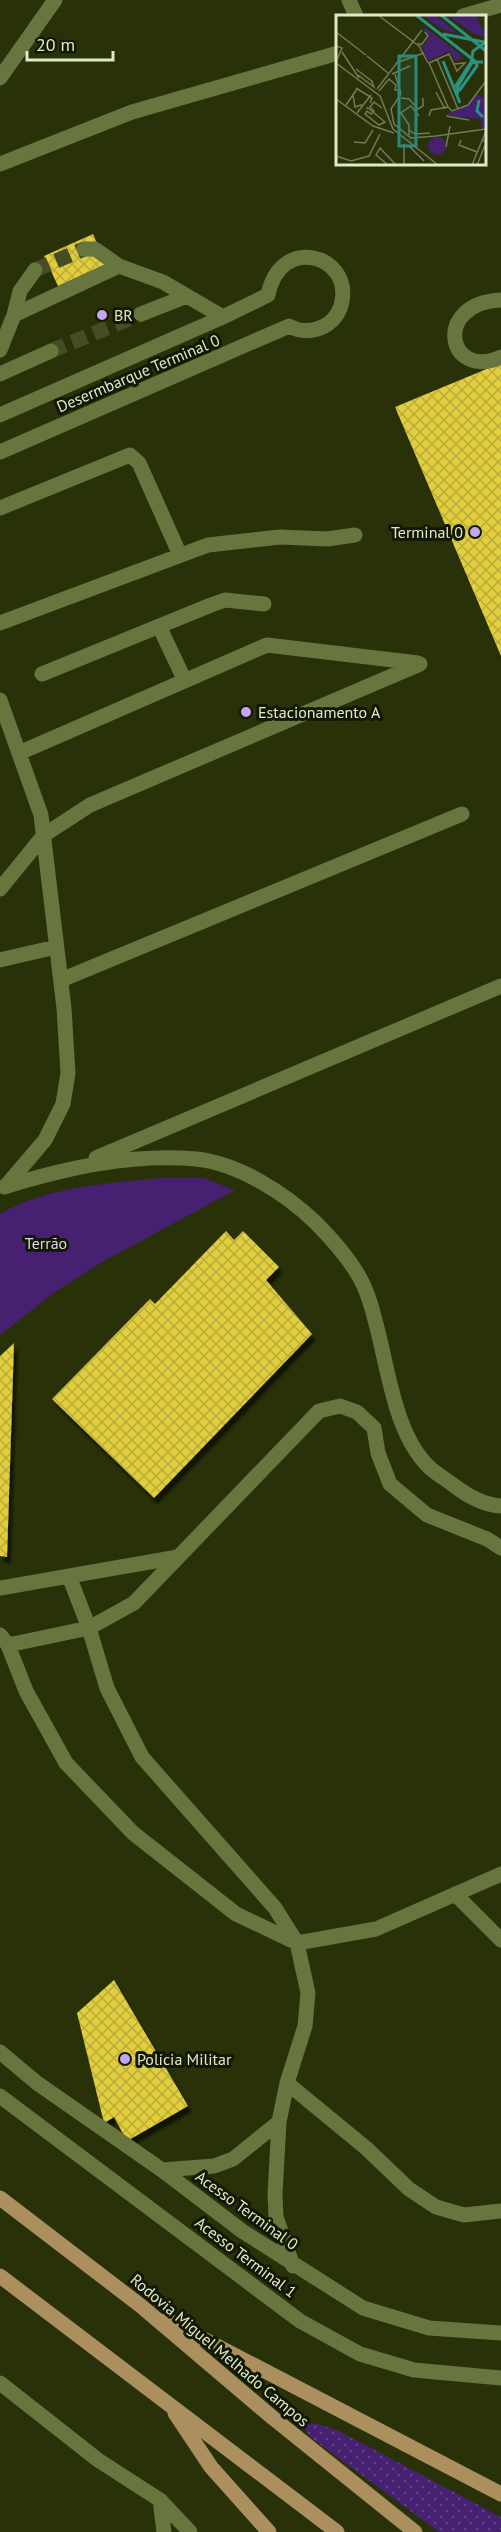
<svg xmlns="http://www.w3.org/2000/svg" width="501" height="2532" viewBox="0 0 501 2532" font-family="'PT Sans',sans-serif">
<style>
.grass{fill:url(#grass-dots)}
.park{fill:#462172}
.building{fill:url(#building-cross-hatch);filter:url(#shadow)}
.lines{fill:none;stroke-linecap:round;stroke-linejoin:round}
.minor-tunnel{stroke:#444d25;stroke-width:15;stroke-dasharray:15 8;stroke-linecap:butt}
.minor{stroke:#67753f;stroke-width:15}
.major{stroke:#ab8f5e;stroke-width:15}
.poi-dot{fill:#c3a7f2;stroke:#131803;stroke-width:2}
.labels{text-anchor:middle;dominant-baseline:central;stroke-width:6;stroke-linejoin:round;paint-order:stroke}
.poi-label{font-size:16px;fill:#e0e9cc;stroke:#131803;text-anchor:start}
.street-label{font-size:16px;fill:#e0e9cc;stroke:#131803}
.park-label{font-size:16px;fill:#ded5f0;stroke:#131803}
.inset-river{fill:none;stroke:#2c9182;stroke-width:3}
.inset-road{fill:none;stroke:#727b56;stroke-width:1.5}
.view{fill:#2e877c;fill-opacity:0.15;stroke:#2e877c;stroke-width:3}
.inset-edge{fill:none;stroke:#e0e9cc;stroke-width:3}
</style>
<defs>
<pattern id="grass-dots" width="8" height="8" patternUnits="userSpaceOnUse" patternTransform="scale(1.5)"><rect width="8" height="8" fill="#462172"/><path d="M2 2h.1M6 6h.1" fill="none" stroke="#604185" stroke-width="1.8" stroke-linecap="round"/></pattern>
<pattern id="building-cross-hatch" width="8" height="8" patternUnits="userSpaceOnUse" patternTransform="scale(1.5)"><rect width="8" height="8" fill="#e2cd3e"/><path d="M0 0l8 8M0 8l8-8" fill="none" stroke="#baab3e"/></pattern>
<filter id="shadow"><feDropShadow dx="3.5" dy="6" stdDeviation="1.5" flood-color="#0009"/></filter>
</defs>
<rect width="100%" height="100%" fill="#283107"/>
<path class="grass" d="M307,2424H318L339,2431L501,2517V2532H439L310,2437L304,2427Z"/>
<path class="park" d="M160,1178H204L235,1190L97,1265L55,1292L0,1335V1214C48,1186 106,1184 160,1178Z"/>
<path class="building" d="M93,234L106,264L58,286L44,256Z
M501,363V656L395,407Z
M226,1231L234,1240L243,1231L279,1267L266,1280L312,1334L154,1498L52,1399L150,1299L155,1304Z
M14,1343L7,1557L0,1556V1356Z
M114,1980L188,2106L127,2141L114,2117L104,2123L77,2013Z"/>
<g class="lines">
<path class="minor-tunnel" d="M35,270L84,249
M51,351L141,314"/>
<path class="minor" d="M349,0L356,16
M463,16L501,5
M0,78L55,0
M0,164L132,112L338,53
M84,249H95L119,266L163,282L223,317
M501,300C432,303 447,381 501,357
M141,314L187,296
M14,315L119,266
M0,350L14,315L20,291L35,270
M0,374L51,351
M0,415L223,317L268,295C280,234 351,255 342,301C341,310 335,319 328,324C315,332 302,333 289,326L0,452
M0,508L130,455L139,463L180,555
M0,623L208,545L280,537L327,539L355,535
M159,626L185,681
M42,674L211,605L225,600L264,604
M0,700L41,815L64,1008L68,1073L63,1104L45,1140L5,1187
M19,753L267,645L418,663
M0,889L44,835L90,805L420,664
M0,960L56,947
M61,980L462,814
M96,1158L501,986
M4,1187C66,1168 132,1153 196,1159C238,1163 286,1194 315,1222C334,1241 356,1265 366,1291C387,1343 388,1429 430,1468C437,1474 445,1479 452,1484C466,1495 483,1505 501,1506
M69,1576L89,1628L107,1688L142,1757L275,1908L297,1943L308,1993L305,2026L287,2083L279,2122L275,2194L276,2217L293,2266
M0,1588L178,1557
M0,1635L8,1645L26,1691L66,1763L133,1833L236,1914L297,1943L376,1929L501,1874
M8,1645L89,1628L134,1603L319,1411L340,1406L357,1412L374,1428L378,1453L390,1484L427,1515L487,1539L501,1548
M455,1894L501,1940
M0,2052L37,2083L162,2170L242,2231L363,2308L429,2328L501,2333
M287,2083L366,2148L409,2189L436,2207L464,2215L501,2211
M0,2096L300,2321L360,2354L414,2370L501,2378
M162,2170L214,2166L233,2159L279,2122
M0,2383L98,2460L160,2500L190,2532
M160,2500L164,2532"/>
<path class="major" d="M0,2198L141,2306L273,2418L415,2532
M0,2276L337,2532
M167,2320L501,2494
M175,2413L211,2467L269,2532"/>
</g>
<g class="poi-dot">
<circle cx="102" cy="315" r="6"/>
<circle cx="475" cy="532" r="6"/>
<circle cx="246" cy="712" r="6"/>
<circle cx="125" cy="2059" r="6"/>
</g>
<g class="labels">
<g class="poi-label">
<text x="114" y="315">BR</text>
<text x="463" y="532" text-anchor="end">Terminal 0</text>
<text x="258" y="712">Estacionamento A</text>
<text x="137" y="2059">Polícia Militar</text>
</g>
<g class="street-label">
<text transform="translate(138 373) rotate(-23)">Desermbarque Terminal 0</text>
<text transform="translate(247 2210) rotate(36)">Acesso Terminal 0</text>
<text transform="translate(246 2257) rotate(37)">Acesso Terminal 1</text>
<text transform="translate(220 2350) rotate(40)">Rodovia Miguel Melhado Campos</text>
</g>
<g class="park-label">
<text x="46" y="1243">Terrão</text>
</g>
</g>
<g transform="translate(336 15)">
<rect width="150" height="150" fill="#283107"/>
<path d="M86,0H99L124,20L104,13ZM111,0H140L150,22L138,19ZM90,13L124,39L126,44L119,46L114,36L92,46L86,32L94,21L87,15ZM141,80L150,83V113L146,114L144,104L110,100L132,90ZM92 131a9 9 0 1 1 18 0a9 9 0 1 1-18 0Z" fill="#462172"/>
<path class="inset-river" d="M80,0L140,47H147M105,0L150,36M107,19L148,27M107,46L124,88M119,72L135,47M123,76L141,51L140,47L135,48L137,36L150,27M121,81L122,71L137,46M143,85L141,96L147,102"/>
<path class="inset-road" d="M42,0L83,31L92,48M0,17L30,40M82,28L85,30L92,21L89,17M0,31L6,33L0,47M6,37L23,63M31,41L52,58M101,44L122,94M0,48L44,81L57,114L102,150M60,48L88,38M20,54L37,67M56,59L74,51M59,59L65,79L55,94L58,109L75,123L100,121M22,60L38,72L35,65M20,73L36,83L34,88M41,74L86,15M43,76L53,64L60,70L59,75H65M100,77L109,94M17,80L19,92L25,90L26,93M65,83L73,84L82,94L87,91V83M0,84L37,111L58,118M10,90L21,74M112,92L93,48L113,39L121,56L129,48L118,49M30,93H32L37,97L49,107L43,110L29,99L31,96L35,99L38,96L34,92L38,87L46,93M21,98L35,80M65,98L73,110V120M63,99L75,91L83,101M93,101L95,95L112,92L116,96L132,90L150,66M110,101L133,105M73,115L79,119L94,118M100,121L150,114M125,125L123,130L141,137M18,127L29,128L37,115M73,131L88,146M110,132L114,111M0,141L15,146L33,141L44,119M52,150L40,140L44,133L60,150M68,150V129M136,150L150,116M141,150L150,128L146,124"/>
<path class="view" d="M63,41H80V131H63Z"/>
<rect width="150" height="150" class="inset-edge"/>
</g>
<path d="M27 51v9h86v-9" fill="none" stroke="#e0e9cc" stroke-width="3"/>
<text x="36" y="51" font-size="18" fill="#e0e9cc" stroke="#131803" stroke-width="4.5" paint-order="stroke">20 m</text>
</svg>
